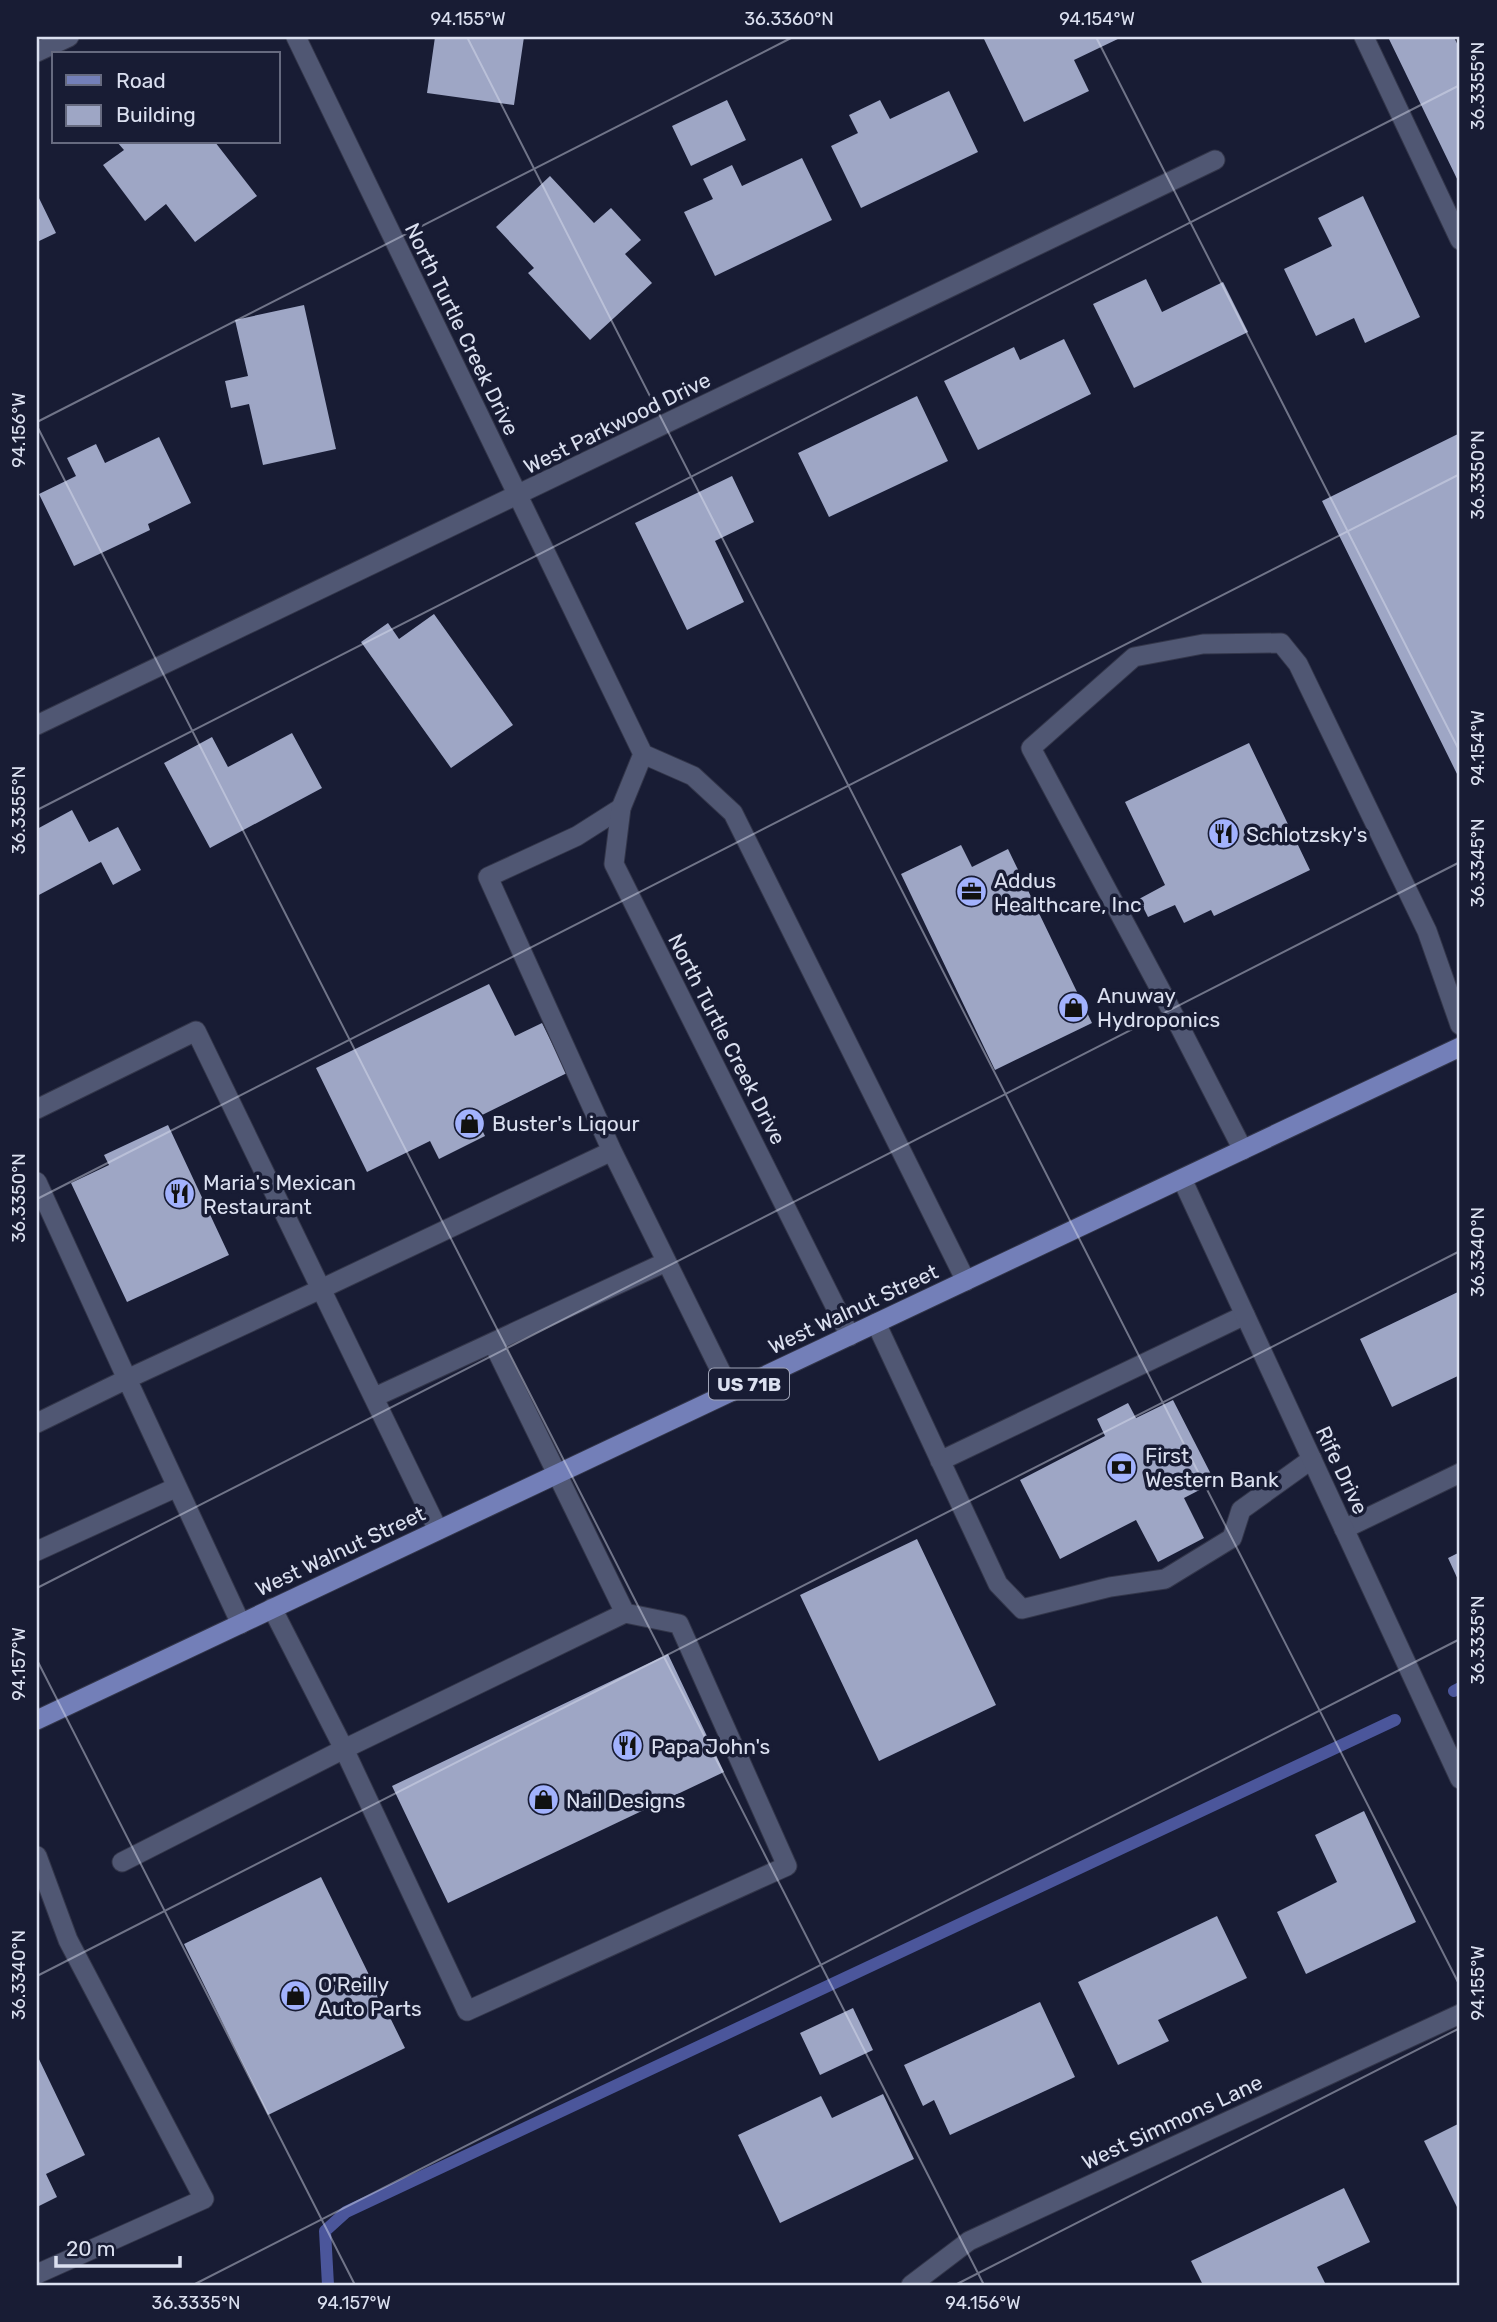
<svg xmlns="http://www.w3.org/2000/svg" width="1497" height="2322" viewBox="0 0 1497 2322" font-family="Rubik,sans-serif">
<style>
.lines{fill:none;stroke-linecap:round;stroke-linejoin:round}
.stream{stroke:#4b569b;stroke-width:12}
.building{fill:#9ea6c5}
.service-casing{stroke:#33364a;stroke-width:21}
.minor-casing{stroke:#33364a;stroke-width:21}
.primary-casing{stroke:#33364a;stroke-width:21}
.service{stroke:#505773;stroke-width:19}
.minor{stroke:#505773;stroke-width:19}
.primary{stroke:#737fb8;stroke-width:19}
.ticks{fill:none;stroke:#dbe0f0;stroke-width:2;stroke-opacity:0.45}
.labels{text-anchor:middle;dominant-baseline:central;stroke-width:7;stroke-linejoin:round;paint-order:stroke}
.shield{fill:#181c34;stroke:#a0a5b8;stroke-width:2}
.shield-label{font-size:19px;font-weight:bold;fill:#dbe0f0}
.street-label{font-size:21px;fill:#dbe0f0;stroke:#181c34}
.poi-label{font-size:21px;fill:#dbe0f0;stroke:#181c34;text-anchor:start}
.neatline{fill:none;stroke:#dbe0f0;stroke-width:2.5}
.ticks-label{font-size:18px;text-anchor:middle;fill:#dbe0f0}
</style>
<rect width="100%" height="100%" fill="#181c34"/>
<g class="lines">
<path class="stream" d="M1454,1691L1460,1688
M328,2285L325,2231L346,2212L1395,1720"/>
</g>
<path class="building" d="M435,37L471,39V37H524L514,105L427,93Z
M988,37H1122L1074,60L1089,91L1024,122L984,39Z
M1388,37H1454L1460,50V185Z
M949,91L978,152L861,208L831,146L858,133L849,115L880,100L890,119Z
M727,100L746,140L691,166L672,126Z
M117,142H215L257,196L195,242L166,204L145,221L103,165L124,150Z
M802,158L832,220L715,276L684,212L713,199L703,179L732,165L742,186Z
M550,176L594,223L611,208L641,240L625,254L652,283L590,340L528,273L534,268L496,227Z
M37,194L56,233L37,242Z
M1363,196L1420,317L1365,343L1354,318L1316,336L1284,269L1332,246L1318,218Z
M1146,279L1162,312L1223,282L1248,332L1134,388L1093,304Z
M304,305L336,449L263,465L249,404L231,408L225,381L248,376L235,320Z
M1064,339L1091,394L978,450L944,381L1014,347L1020,360Z
M917,396L948,461L829,517L798,453Z
M1460,433V780L1322,501Z
M159,437L191,503L148,524L150,530L74,566L39,494L76,476L67,458L96,444L105,463Z
M732,476L754,522L715,541L744,602L687,630L635,523Z
M434,614L513,725L451,768L361,642L388,623L399,639Z
M292,733L322,788L210,848L164,763L212,737L228,767Z
M1249,743L1310,870L1214,916L1211,910L1184,923L1175,905L1148,917L1139,899L1165,885L1125,802Z
M72,810L89,842L118,827L141,870L113,885L101,862L37,896V829Z
M961,845L972,867L1008,849L1092,1023L995,1070L901,874Z
M489,984L515,1036L542,1023L567,1073L476,1118L485,1136L439,1159L430,1141L367,1172L316,1068Z
M168,1125L229,1255L127,1302L71,1183L109,1165L104,1155Z
M1460,1291V1375L1392,1407L1360,1339Z
M1173,1400L1215,1482L1184,1498L1204,1538L1158,1562L1136,1520L1060,1559L1020,1480L1105,1436L1097,1419L1128,1403L1136,1418Z
M917,1539L996,1705L879,1761L800,1595Z
M1460,1552V1584L1448,1558Z
M668,1654L724,1772L448,1903L392,1786Z
M1364,1811L1416,1922L1306,1974L1277,1912L1337,1882L1315,1835Z
M321,1877L405,2048L268,2115L184,1944Z
M1217,1916L1247,1978L1158,2020L1169,2041L1118,2065L1078,1982Z
M1040,2002L1075,2077L950,2135L934,2100L923,2106L904,2065Z
M853,2008L873,2050L820,2075L800,2033Z
M37,2055L85,2155L46,2174L57,2197L37,2207Z
M883,2094L914,2159L780,2223L738,2135L821,2096L832,2118Z
M1460,2123V2213L1424,2141Z
M1344,2188L1370,2242L1317,2267L1326,2285H1203L1191,2261Z"/>
<g class="lines">
<defs>
<path id="service" d="M1364,37L1460,240
M37,1109L196,1031L321,1289L612,1151L731,1392
M1243,1150L1167,1002L1031,748L1134,657L1203,644L1281,643L1298,664L1427,931L1460,1025
M612,1151L488,877L577,836L621,808
M37,1182L127,1379L37,1423
M876,1323L998,1584L1022,1609L1110,1587L1165,1579L1232,1538L1241,1510L1312,1459
M375,1397L666,1262
M940,1461L1245,1315
M1344,1529L1460,1473
M37,1551L177,1487
M272,1608L344,1749L467,2011L787,1866L679,1624L625,1613L493,1343
M241,1624L127,1379L321,1289L438,1530
M37,1856L68,1940L204,2199L37,2274
M122,1862L344,1749L625,1613"/>
<path id="minor" d="M296,37L643,754L693,776L733,813L966,1281
M37,52L69,37
M37,725L1215,160
M643,754L621,808L614,864L850,1336
M1182,1179L1460,1779
M911,2285L969,2241L1460,2014"/>
<path id="primary" d="M37,1720L1460,1047"/>
</defs>
<use href="#service" class="service-casing"/>
<use href="#minor" class="minor-casing"/>
<use href="#primary" class="primary-casing"/>
<use href="#service" class="service"/>
<use href="#minor" class="minor"/>
<use href="#primary" class="primary"/>
</g>
<path class="ticks" d="M467,37L1460,1986M1096,37L1460,752M37,422L793,37M37,426L984,2285M37,810L1460,85M37,1199L1460,474M37,1588L1460,862M37,1660L355,2285M37,1976L1460,1251M193,2285L1460,1639M955,2285L1460,2028"/>
<defs>
<symbol id="restaurant-disc" viewBox="-11 -11 22 22"><circle r="9.5" fill="#a2b2fd" stroke="#181c34"/><path d="M-5-6h1v4h1v-4h1v4h1v-4h1v5L-1.5 .5V6h-2V.5L-5-1ZM5-6V6H3V1.5H1.5Q1.5-4 5-6Z" fill="#111"/></symbol>
<symbol id="office-disc" viewBox="-11 -11 22 22"><circle r="9.5" fill="#a2b2fd" stroke="#181c34"/><path d="M-6-3h4V-5.5h4V-3h4V5H-6ZM-1-4.5V-3h2v-1.5ZM-6 0V1H6V0Z" fill="#111"/></symbol>
<symbol id="shop-disc" viewBox="-11 -11 22 22"><circle r="9.5" fill="#a2b2fd" stroke="#181c34"/><path d="M-5-2.5h2.3a2.7 3.5 0 0 1 5.4 0H5L5.5 6h-11ZM-1.5-2.5h3a1.5 2.3 0 0 0-3 0Z" fill="#111"/></symbol>
<symbol id="bank-disc" viewBox="-11 -11 22 22"><circle r="9.5" fill="#a2b2fd" stroke="#181c34"/><path d="M-6-4H6V4H-6ZM0-2.3a2.3 2.3 0 1 0 0 4.6a2.3 2.3 0 1 0 0-4.6Z" fill="#111"/></symbol>
</defs>
<g fill-rule="evenodd">
<use href="#restaurant-disc" x="1206" y="816" width="35" height="35"/>
<use href="#office-disc" x="954" y="874" width="35" height="35"/>
<use href="#shop-disc" x="1056" y="990" width="35" height="35"/>
<use href="#shop-disc" x="452" y="1106" width="35" height="35"/>
<use href="#restaurant-disc" x="162" y="1176" width="35" height="35"/>
<use href="#bank-disc" x="1104" y="1450" width="35" height="35"/>
<use href="#restaurant-disc" x="610" y="1728" width="35" height="35"/>
<use href="#shop-disc" x="526" y="1782" width="35" height="35"/>
<use href="#shop-disc" x="278" y="1978" width="35" height="35"/>
</g>
<g class="labels">
<rect class="shield" x="709" y="1368.5" width="80" height="31" rx="5"/>
<g class="shield-label">
<text x="749" y="1384">US 71B</text>
</g>
<g class="street-label">
<text transform="translate(462 329) rotate(64)">North Turtle Creek Drive</text>
<text transform="translate(617 423) rotate(-26)">West Parkwood Drive</text>
<text transform="translate(727 1039) rotate(63)">North Turtle Creek Drive</text>
<text transform="translate(853 1309) rotate(-25)">West Walnut Street</text>
<text transform="translate(1342 1470) rotate(65)">Rife Drive</text>
<text transform="translate(340 1551) rotate(-25)">West Walnut Street</text>
<text transform="translate(1172 2122) rotate(-25)">West Simmons Lane</text>
</g>
<g class="poi-label">
<text x="1246" y="834">Schlotzsky's</text>
<text x="994" y="880">Addus<tspan x="994" dy="24">Healthcare, Inc</tspan></text>
<text x="1097" y="995">Anuway<tspan x="1097" dy="24">Hydroponics</tspan></text>
<text x="492" y="1123">Buster's Liqour</text>
<text x="203" y="1182">Maria's Mexican<tspan x="203" dy="24">Restaurant</tspan></text>
<text x="1145" y="1455">First<tspan x="1145" dy="24">Western Bank</tspan></text>
<text x="651" y="1746">Papa John's</text>
<text x="566" y="1800">Nail Designs</text>
<text x="318" y="1984">O'Reilly<tspan x="318" dy="24">Auto Parts</tspan></text>
</g>
</g>
<rect width="1497" height="2322" fill="none" stroke="#181c34" stroke-width="77"/>
<rect x="52" y="52" width="228" height="91" fill="#181c34" stroke="#666a7f" stroke-width="2"/>
<rect x="66" y="75" width="35" height="10" fill="#737fb8" stroke="#666a7f" stroke-width="2"/>
<text x="116" y="88" font-size="21" fill="#dbe0f0">Road</text>
<rect x="66" y="105" width="35" height="21" fill="#9ea6c5" stroke="#666a7f" stroke-width="2"/>
<text x="116" y="122" font-size="21" fill="#dbe0f0">Building</text>
<path d="M56 2256v10h124v-10" fill="none" stroke="#dbe0f0" stroke-width="3.5"/>
<text x="66" y="2256" font-size="21" fill="#dbe0f0" stroke="#181c34" stroke-width="5" paint-order="stroke">20 m</text>
<rect x="38" y="38" width="1420" height="2246" class="neatline"/>
<g class="ticks-label">
<text x="468" y="25">94.155°W</text>
<text x="789" y="25">36.3360°N</text>
<text x="1097" y="25">94.154°W</text>
<text transform="translate(1478 86) rotate(-90)" y="6">36.3355°N</text>
<text transform="translate(19 430) rotate(-90)" y="6">94.156°W</text>
<text transform="translate(1478 475) rotate(-90)" y="6">36.3350°N</text>
<text transform="translate(1478 748) rotate(-90)" y="6">94.154°W</text>
<text transform="translate(19 810) rotate(-90)" y="6">36.3355°N</text>
<text transform="translate(1478 863) rotate(-90)" y="6">36.3345°N</text>
<text transform="translate(19 1198) rotate(-90)" y="6">36.3350°N</text>
<text transform="translate(1478 1252) rotate(-90)" y="6">36.3340°N</text>
<text transform="translate(1478 1640) rotate(-90)" y="6">36.3335°N</text>
<text transform="translate(19 1664) rotate(-90)" y="6">94.157°W</text>
<text transform="translate(19 1975) rotate(-90)" y="6">36.3340°N</text>
<text transform="translate(1478 1983) rotate(-90)" y="6">94.155°W</text>
<text x="196" y="2309">36.3335°N</text>
<text x="354" y="2309">94.157°W</text>
<text x="983" y="2309">94.156°W</text>
</g>
</svg>
